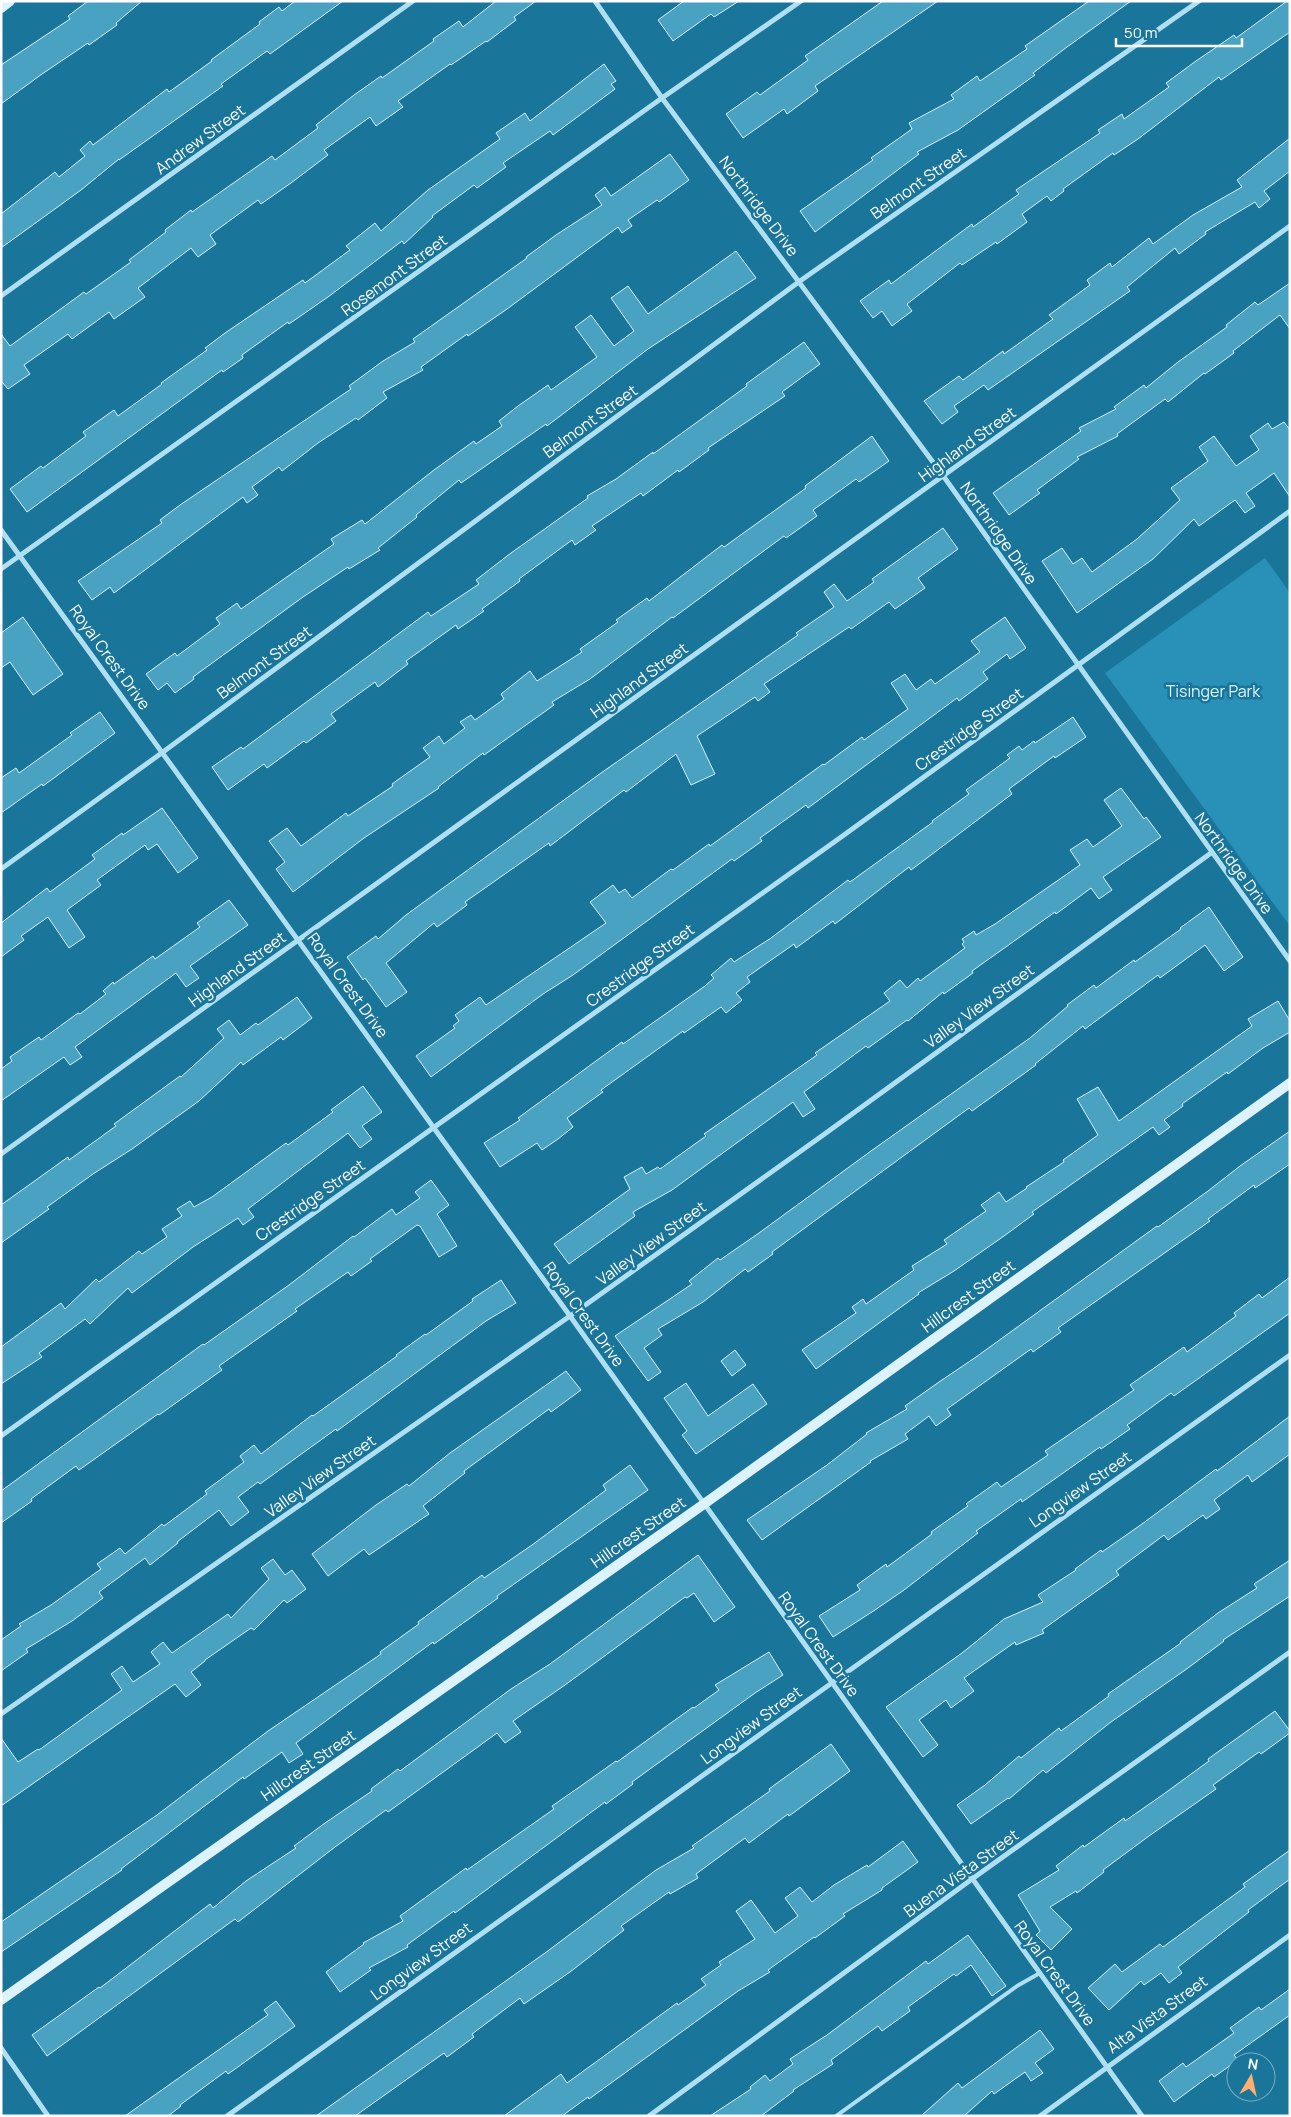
<svg xmlns="http://www.w3.org/2000/svg" width="1291" height="2117" viewBox="0 0 1291 2117" font-family="Manrope,sans-serif">
<style>
.green{fill:#2990b7}
.building{fill:#4aa2c3;stroke:#d6f2fc}
.lines{fill:none;stroke-linecap:round;stroke-linejoin:round}
.lane{stroke:#afdff1;stroke-width:4}
.street{stroke:#afdff1;stroke-width:5}
.secondary{stroke:#ddf3fc;stroke-width:10}
.labels{text-anchor:middle;dominant-baseline:central;stroke-width:5;stroke-linejoin:round;paint-order:stroke}
.street-label{font-size:16px;fill:#fff;stroke:#19759a}
.park-label{font-size:16px;fill:#dcf4fc;stroke:#19759a}
</style>
<rect width="100%" height="100%" fill="#19759a"/>
<path class="green" d="M1265,558L1290,593V926L1105,673Z"/>
<path class="building" d="M88,1H142L116,23L117,25L89,45L88,43L42,74L1,104V65L70,19L68,16Z
M295,1H343L270,54L267,51L221,84L223,86L119,160V159L81,190L1,248V214L55,172L59,177L85,156L80,150L90,141L93,145L167,89L169,92L212,61L211,60L260,24L259,22L279,7L282,11Z
M496,1H536L514,17L516,20L487,42L486,41L451,65L450,64L398,101L403,107L376,126L370,117L324,150L328,155L291,183L261,204L258,200L210,235L216,244L198,257L191,248L138,288L145,297L114,319L109,312L72,339L68,334L24,365L30,374L8,389L1,381V334L10,346L84,292L86,294L131,262L129,260L166,232L165,230L191,210L192,212L272,156L275,160L318,128L316,125L354,95L381,76L382,78L434,41L433,39L459,21L463,27Z
M684,1H739L714,17L711,14L673,41L658,20Z
M883,1H938L815,86L818,91L787,114L784,109L743,138L726,114L757,92L760,95L808,60L805,56Z
M1089,1H1131L1067,47L1033,73L1035,75L958,130L917,152L919,154L815,232L800,211L873,160L871,158L912,129L909,123L954,99L951,95L977,76L980,81L1027,49L1025,46Z
M1287,1H1290V32L1221,80L1219,77L1138,139L1114,155L1113,153L1063,189L1064,191L1051,201L1047,196L1022,214L1027,222L997,244L996,242L962,265L960,263L907,304L912,311L892,326L882,311L873,318L860,301L889,280L891,284L972,224L973,227L1019,194L1016,190L1100,133L1098,130L1122,114L1124,119L1169,87L1166,83L1196,61L1234,35L1236,38Z
M604,64L616,81L611,84L615,89L553,135L550,131L503,163L506,167L477,188L474,185L432,216L433,217L404,244L402,241L328,297L289,324L288,322L242,355L243,358L223,372L222,370L27,512L10,489L41,466L43,468L86,436L83,432L114,410L118,416L162,384L161,383L207,350L205,348L225,333L303,280L305,283L350,250L346,246L375,223L381,231L428,190L500,139L496,133L525,113L530,121Z
M1290,138V171L1264,191L1270,199L1259,208L1255,202L1205,232L1206,234L1179,254L1175,248L1127,287L1130,291L988,390L984,385L954,406L958,412L942,424L924,401L959,376L963,380L1003,351L1004,354L1053,319L1049,315L1090,285L1087,280L1110,263L1112,267L1149,238L1153,244L1193,215L1242,187L1237,180Z
M670,154L689,180L659,202L657,200L628,220L632,226L622,233L618,227L507,309L468,336L467,334L421,367L423,370L383,392L387,398L358,420L356,418L318,443L282,471L279,467L252,487L258,495L247,503L243,497L114,593L110,587L92,600L78,581L162,523L160,520L180,505L351,389L349,386L383,361L415,342L413,339L527,258L526,257L556,235L602,205L595,195L605,187L611,196Z
M736,251L756,278L648,349L547,426L546,424L461,483L459,480L416,515L417,517L378,548L380,550L349,569L348,567L303,597L193,677L194,679L175,693L167,683L158,690L146,674L175,653L177,656L220,624L216,618L237,603L241,609L334,544L331,539L362,520L365,524L434,470L474,441L476,444L502,426L499,421L518,406L548,385L551,390L597,357L575,327L591,315L614,346L634,331L611,298L628,286L648,314Z
M1290,283V329L1280,315L1233,351L1234,353L1205,374L1204,373L1168,402L1165,399L1117,434L1118,436L1077,457L1079,459L1037,490L1040,493L1009,515L993,493L1081,431L1079,428L1116,409L1114,407L1144,385L1146,388L1178,362L1227,327L1226,325L1255,302L1258,305Z
M804,342L820,364L782,392L785,396L708,448L709,450L679,472L678,470L643,496L641,493L592,526L596,530L575,545L572,540L519,579L520,581L482,609L484,611L458,629L456,625L406,661L408,664L378,687L375,682L331,714L336,721L306,743L304,741L267,768L264,764L228,790L212,767L241,747L243,749L428,612L431,616L479,584L476,580L511,553L588,498L587,496L616,479L653,452V454L747,386L746,384Z
M1284,422L1290,430V497L1274,473L1246,493L1255,506L1245,513L1235,500L1199,526L1194,519L1153,559L1077,613L1042,561L1062,548L1073,564L1082,558L1092,572L1137,539L1180,500L1171,488L1208,461L1199,447L1214,436L1236,466L1259,450L1250,436L1268,423L1272,429Z
M872,436L889,461L859,482L856,479L813,510L817,516L786,538L784,536L673,618L672,617L590,679L552,702L554,705L484,755L483,753L438,787L439,788L364,838L293,892L276,869L285,862L269,841L287,828L301,846L346,813L348,816L393,786L392,784L430,757L423,748L439,736L444,744L465,728L460,722L471,715L475,720L504,699L501,694L530,671L537,681L582,652L580,649L618,622L616,620L647,598L649,601L722,545L724,547L806,488L805,486Z
M943,528L958,549L918,578L925,588L895,609L889,602L851,629L849,627L764,684L770,692L758,701L755,697L697,736L715,774L691,785L676,754L626,792L624,790L550,846L549,843L465,902L467,905L437,927L434,923L386,963L407,992L386,1007L365,978L363,980L347,957L376,936L378,939L406,915L601,773L798,635L796,633L834,607L824,592L834,584L847,601L874,582L872,579Z
M23,617L63,674L33,695L10,662L1,668V633Z
M1005,617L1026,648L1010,659L1007,654L983,672L988,679L959,701L957,698L808,808L806,805L760,838L762,841L734,861L732,859L573,975L543,994L431,1077L416,1056L455,1028L453,1026L459,1021L455,1015L480,997L486,1005L606,923L590,902L613,885L619,893L625,889L632,898L671,869L673,870L709,844L710,846L823,764L824,765L862,737L864,740L908,709L891,683L905,674L916,690L931,679L935,684L980,652L971,641Z
M100,712L115,733L43,786L42,784L1,813V778L16,768L19,773L72,735L70,733Z
M1073,717L1086,737L1055,758L1054,756L1009,789L1012,794L911,870L909,867L835,924L833,921L796,948L794,944L747,977L750,982L736,993L742,1000L726,1013L721,1007L684,1033L683,1031L601,1090L603,1092L567,1118L573,1127L558,1139L542,1150L537,1143L500,1167L484,1143L520,1120L518,1118L622,1042L623,1044L705,986L714,978L711,975L731,958L734,962L771,938L848,880L850,882L933,822L932,821L969,794L966,790L1010,758L1007,755L1019,746L1022,750L1034,741L1035,743Z
M1121,788L1144,819L1146,817L1161,837L1103,877L1112,890L1099,899L1091,888L1056,914L1055,912L972,971L973,973L944,994L943,992L908,1021L907,1020L868,1048L866,1046L804,1092L815,1109L803,1117L793,1102L672,1190L633,1212L635,1216L569,1264L554,1244L630,1189L624,1177L642,1167L646,1174L658,1167L660,1169L706,1136L704,1134L817,1055L815,1053L890,1001L884,993L900,980L907,988L918,978L920,981L965,948L962,944L964,942L962,939L974,931L976,935L995,924L1080,865L1070,850L1087,839L1093,847L1122,826L1104,800Z
M162,808L198,858L178,873L157,844L148,850L145,845L97,880L101,885L67,910L85,937L69,948L48,917L21,936L24,940L1,957V923L47,888L50,892L95,859L92,855L122,833L123,835Z
M229,900L248,925L190,966L199,978L186,987L176,973L75,1047L82,1057L70,1065L64,1057L1,1101V1069L12,1061L10,1057L39,1037L41,1040L78,1013L80,1014L106,994L103,991L113,982L114,984L153,956L155,959L200,927L197,923Z
M1209,907L1243,957L1224,971L1205,945L1160,978L1158,975L1085,1029L1083,1026L1035,1064L1036,1065L972,1111L969,1108L772,1252L773,1254L748,1272L745,1269L703,1302L658,1329L662,1335L644,1348L661,1372L648,1381L615,1336L692,1284L689,1281L718,1258L720,1260L759,1233L871,1151L1030,1038L1068,1006L1067,1005L1094,985L1096,988L1134,960L1135,962L1181,929L1180,928Z
M297,997L312,1018L283,1040L281,1037L243,1065L241,1062L199,1101L132,1149L93,1174L47,1207L49,1209L1,1243V1205L68,1157L69,1160L116,1126L114,1124L180,1076L181,1077L224,1038L217,1029L229,1020L240,1035L256,1023L258,1025Z
M1278,1001L1290,1021V1032L1263,1048L1228,1074L1227,1072L1182,1104L1183,1106L1164,1120L1170,1127L1159,1135L1153,1127L1032,1212L1034,1214L1004,1236L954,1271L918,1293L919,1294L816,1369L802,1350L856,1313L852,1307L863,1299L866,1304L914,1270L912,1266L947,1244L944,1240L986,1211L981,1205L999,1192L1006,1202L1027,1188L1026,1187L1064,1162L1063,1160L1098,1135L1077,1099L1098,1087L1119,1121L1252,1026L1248,1019Z
M363,1086L382,1112L362,1126L372,1139L360,1148L348,1133L248,1209L254,1217L243,1225L238,1218L193,1247L132,1293L128,1288L90,1324L85,1319L39,1353L42,1357L1,1384V1347L61,1303L65,1309L96,1279L99,1282L139,1251L142,1254L167,1237L162,1229L182,1216L177,1209L190,1201L194,1207L212,1197L286,1143L288,1145L333,1112L331,1110Z
M1290,1131V1164L1255,1188L1254,1185L1208,1219L1210,1221L1058,1328L1061,1332L1033,1352L1031,1349L947,1409L951,1415L936,1426L929,1416L905,1434L908,1439L870,1461L871,1462L762,1540L747,1520L827,1465L867,1434L866,1433L907,1409L905,1406L939,1382L976,1357L1157,1226L1158,1227L1208,1191L1240,1166Z
M431,1180L449,1205L437,1214L457,1246L439,1257L420,1226L417,1225L370,1259L372,1261L351,1276L348,1272L295,1309L297,1311L219,1366L222,1370L159,1415L158,1414L79,1470L76,1466L31,1499L32,1501L1,1523V1491L203,1344L204,1345L289,1285L353,1236L354,1237L392,1209L396,1215L420,1198L415,1192Z
M1290,1277V1313L1174,1396L1171,1393L1127,1425L1130,1429L1101,1449L1100,1447L1022,1502L1021,1499L976,1531L978,1533L904,1590L875,1610L833,1637L819,1616L860,1590L857,1585L886,1564L887,1567L932,1534L931,1532L968,1506L966,1504L997,1482L1001,1487L1048,1455L1045,1451L1134,1390L1130,1385L1184,1347L1187,1352L1236,1316L1234,1313L1259,1294L1262,1298Z
M501,1280L516,1303L486,1321L337,1431L336,1429L260,1484L258,1482L238,1497L249,1512L231,1526L219,1510L177,1542L178,1543L150,1565L145,1558L99,1592L103,1598L72,1621L26,1649L28,1652L1,1671V1640L21,1626L19,1624L51,1605L101,1569L97,1564L120,1548L125,1554L162,1524L164,1526L207,1494L205,1491L244,1462L240,1456L254,1445L261,1454L312,1415L313,1416L397,1356L396,1355L425,1334L426,1335L473,1301L472,1299Z
M735,1350L746,1365L732,1376L721,1361Z
M566,1371L581,1390L551,1412L549,1409L464,1471L465,1473L423,1506L429,1514L369,1555L364,1549L328,1576L312,1554L376,1505L407,1484L409,1486L450,1453Z
M686,1383L708,1416L753,1384L767,1404L696,1454L682,1435L687,1431L664,1398Z
M1290,1416V1454L1252,1482L1248,1475L1214,1500L1220,1509L1206,1519L1203,1515L1168,1540L1164,1535L1116,1571L1119,1575L1042,1630L1044,1633L1016,1645L1015,1642L964,1678L974,1691L951,1708L946,1700L919,1720L938,1745L923,1757L886,1707L962,1653L1004,1619L1043,1602L1038,1595L1076,1570L1075,1569L1101,1550L1102,1552L1142,1524L1216,1469L1217,1471Z
M630,1465L648,1490L497,1596L498,1598L434,1644L433,1642L296,1743L303,1754L289,1763L282,1752L244,1779L243,1777L121,1869L122,1870L1,1952V1922L157,1815L268,1731L381,1654L380,1652L419,1624L418,1622L445,1602L482,1575L484,1578L532,1545L606,1490L603,1485Z
M698,1555L735,1607L714,1622L694,1593L687,1598L685,1597L565,1685L513,1721L521,1732L505,1743L497,1733L388,1812L386,1810L335,1847L238,1922L235,1919L195,1948L47,2056L32,2035L99,1987L100,1988L210,1904L213,1908L246,1881L296,1848L294,1846L325,1823L372,1791L371,1789L398,1769L400,1771L511,1689L550,1664Z
M273,1559L285,1575L292,1570L306,1589L287,1603L284,1600L254,1630L251,1628L205,1660V1661L191,1672L201,1685L186,1697L175,1684L1,1806V1738L18,1762L38,1749L39,1750L122,1690L111,1674L122,1666L133,1682L160,1664L151,1652L163,1642L172,1653L228,1614L231,1618L269,1579L261,1568Z
M1290,1560V1596L1223,1640L1224,1641L1188,1668L1111,1722L1046,1773L1043,1770L1009,1799L1008,1798L971,1824L957,1805L985,1785L1019,1756L1021,1758L1059,1728L1061,1731L1109,1696L1108,1694L1181,1643L1180,1642L1218,1613L1257,1588L1254,1584Z
M769,1652L783,1675L755,1693L632,1782L633,1784L606,1804L605,1802L455,1913L454,1911L407,1945L408,1947L369,1968L371,1970L340,1992L326,1972L364,1944L363,1943L403,1921L400,1916L466,1868L467,1870L554,1809L552,1806L578,1788L616,1761L617,1762L693,1707L694,1708L719,1690L715,1685Z
M1275,1711L1290,1731V1733L1261,1754L1259,1752L1213,1785L1216,1789L1149,1836L1103,1870L1104,1872L1077,1893L1076,1891L1050,1907L1072,1929L1051,1950L1036,1935L1040,1931L1018,1895L1059,1870L1056,1866L1083,1845L1084,1847L1124,1818L1125,1821L1161,1796L1209,1761L1208,1759Z
M831,1744L850,1771L789,1816L788,1814L749,1843L745,1838L696,1874L698,1878L670,1894L669,1892L621,1926L624,1930L570,1972L524,2004L520,1998L472,2034L474,2037L447,2057L444,2053L355,2116H316L545,1953L656,1870L694,1848L692,1846L770,1791L769,1789Z
M903,1841L918,1862L882,1888V1890L843,1914L845,1916L815,1938L814,1937L768,1970L770,1972L738,1991L589,2099L588,2097L562,2116H504L561,2074L567,2083L677,2003L678,2005L706,1985L701,1979L721,1965L719,1962L755,1939L736,1911L751,1900L775,1933L798,1916L785,1898L800,1887L812,1902L834,1885L867,1865L868,1867Z
M1290,1850V1879L1248,1910L1249,1912L1178,1967L1182,1973L1169,1983L1161,1973L1144,1985L1141,1981L1109,2010L1088,1988L1115,1964L1122,1972L1160,1944L1163,1947L1245,1887L1243,1884Z
M968,1935L1006,1986L992,1996L971,1965L956,1976L954,1974L908,2007L910,2011L882,2031L878,2026L831,2060L833,2064L793,2090L794,2091L761,2116H710L751,2089L750,2087L765,2075L770,2081L793,2064L790,2059L827,2035L926,1961L928,1964Z
M1290,1989V2015L1234,2055L1238,2060L1214,2077L1212,2074L1174,2102L1159,2081L1183,2063L1186,2067L1234,2033L1230,2028L1259,2007L1261,2010Z
M276,2001L295,2026L228,2074L226,2071L180,2105L181,2106L168,2116H125L268,2015L264,2010Z
M1040,2030L1054,2049L1035,2063L1043,2073L1031,2081L1025,2072L994,2094L992,2091L964,2116H921L958,2083L962,2088Z"/>
<g class="lines">
<path class="lane" d="M836,2116L1017,1986L1040,1973"/>
<path class="street" d="M595,1L662,98L944,477L1290,961
M1,296L413,1
M1,530L570,1316L1142,2116
M1,569L662,98L801,1
M1,869L163,752L800,281L1199,1
M1,1154L1290,226
M1,1436L844,835L1290,511
M1,1714L570,1316L826,1133L1211,853
M1,2048L48,2116
M227,2116L1290,1355
M649,2116L972,1879L1290,1652
M1040,2116L1290,1935"/>
<path class="secondary" d="M1,8L10,1
M1,2000L704,1504L1290,1083"/>
</g>
<g class="labels">
<g class="street-label">
<text transform="translate(200 139) rotate(-36)">Andrew Street</text>
<text transform="translate(918 183) rotate(-35)">Belmont Street</text>
<text transform="translate(759 206) rotate(53)">Northridge Drive</text>
<text transform="translate(394 275) rotate(-36)">Rosemont Street</text>
<text transform="translate(590 421) rotate(-36)">Belmont Street</text>
<text transform="translate(967 444) rotate(-36)">Highland Street</text>
<text transform="translate(999 533) rotate(55)">Northridge Drive</text>
<text transform="translate(110 657) rotate(54)">Royal Crest Drive</text>
<text transform="translate(264 662) rotate(-36)">Belmont Street</text>
<text transform="translate(639 680) rotate(-36)">Highland Street</text>
<text transform="translate(969 729) rotate(-36)">Crestridge Street</text>
<text transform="translate(1234 863) rotate(54)">Northridge Drive</text>
<text transform="translate(640 965) rotate(-36)">Crestridge Street</text>
<text transform="translate(237 969) rotate(-36)">Highland Street</text>
<text transform="translate(348 985) rotate(54)">Royal Crest Drive</text>
<text transform="translate(979 1006) rotate(-36)">Valley View Street</text>
<text transform="translate(310 1200) rotate(-35)">Crestridge Street</text>
<text transform="translate(651 1243) rotate(-36)">Valley View Street</text>
<text transform="translate(968 1296) rotate(-36)">Hillcrest Street</text>
<text transform="translate(584 1314) rotate(54)">Royal Crest Drive</text>
<text transform="translate(320 1476) rotate(-35)">Valley View Street</text>
<text transform="translate(1080 1489) rotate(-35)">Longview Street</text>
<text transform="translate(638 1532) rotate(-35)">Hillcrest Street</text>
<text transform="translate(819 1644) rotate(54)">Royal Crest Drive</text>
<text transform="translate(751 1725) rotate(-36)">Longview Street</text>
<text transform="translate(308 1765) rotate(-35)">Hillcrest Street</text>
<text transform="translate(961 1873) rotate(-36)">Buena Vista Street</text>
<text transform="translate(421 1961) rotate(-36)">Longview Street</text>
<text transform="translate(1055 1973) rotate(54)">Royal Crest Drive</text>
<text transform="translate(1157 2014) rotate(-36)">Alta Vista Street</text>
</g>
<g class="park-label">
<text x="1213" y="691">Tisinger Park</text>
</g>
</g>
<rect width="1291" height="2117" fill="none" stroke="#ffffff" stroke-width="5"/>
<g transform="translate(1251 2077) rotate(9)"><circle r="24" fill="#19759a" stroke="#75acc2"/>
<path d="M0-4L9 19L0 12L-9 19Z" fill="#ffae6f"/>
<text y="-8" font-size="14" font-weight="bold" text-anchor="middle" fill="#ffffff">N</text>
</g>
<path d="M1116 38v8h126v-8" fill="none" stroke="#ffffff" stroke-width="2.5"/>
<text x="1124" y="38" font-size="15" fill="#ffffff" stroke="#19759a" stroke-width="4" paint-order="stroke">50 m</text>
</svg>
